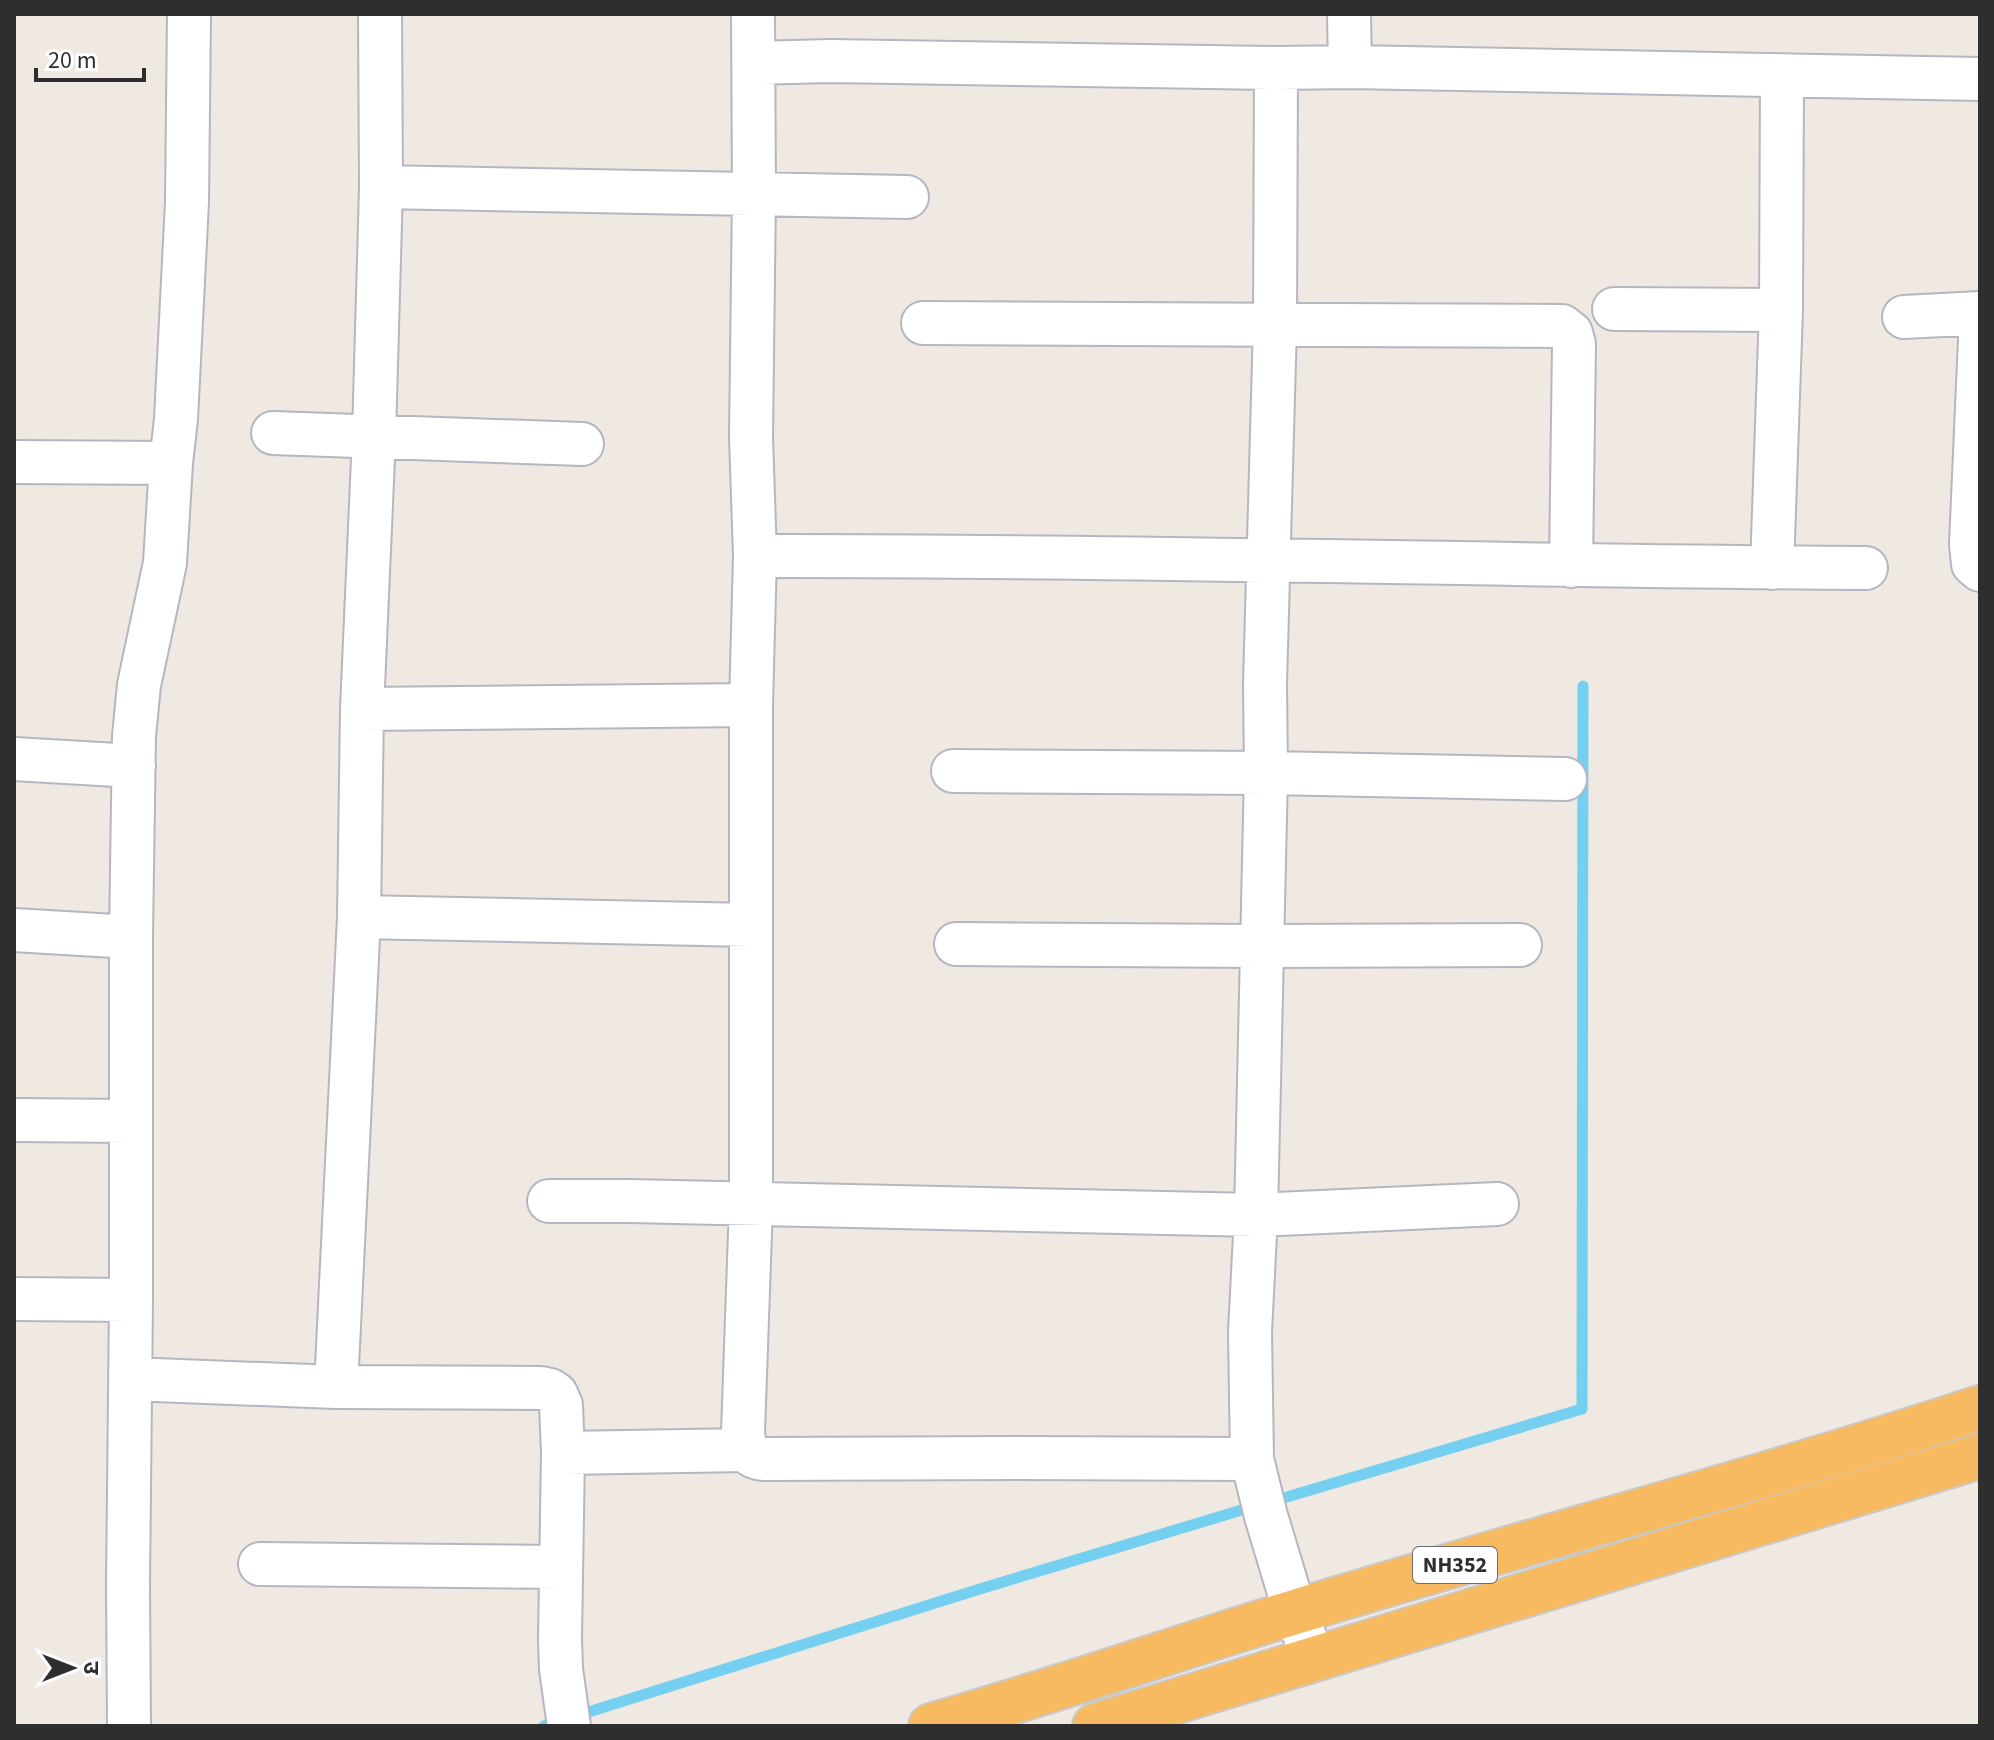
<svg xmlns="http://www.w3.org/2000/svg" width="1994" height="1740" viewBox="0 0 1994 1740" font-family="'Source Sans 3','Noto Sans Devanagari',sans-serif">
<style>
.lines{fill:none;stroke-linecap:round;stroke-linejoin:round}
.stream{stroke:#75cff0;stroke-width:11}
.minor-casing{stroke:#b4b7c1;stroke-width:46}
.trunk-casing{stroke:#c9c9c9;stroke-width:48}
.minor{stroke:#fff;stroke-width:42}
.trunk{stroke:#f8ba60;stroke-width:44}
.labels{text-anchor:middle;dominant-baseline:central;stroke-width:6;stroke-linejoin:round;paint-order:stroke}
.shield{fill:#fff;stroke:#6d6d6d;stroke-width:2}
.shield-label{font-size:22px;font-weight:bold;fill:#2e2e2e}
</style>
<rect width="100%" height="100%" fill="#efe9e1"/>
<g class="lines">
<path class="stream" d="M1287,1497L1582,1409L1583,686
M579,1715L983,1588L1255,1506
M544,1726L547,1725"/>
<defs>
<path id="minor" d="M753,14L754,194L751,437L755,556L751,705V1204L743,1433C745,1448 746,1457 763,1459L1016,1458L1252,1459
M1349,14L1350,67
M754,63L831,61L1276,68L1350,67L1980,79
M1276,68L1275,325L1265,684L1266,773L1256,1215L1250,1332L1252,1459L1266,1516L1295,1612L1314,1659
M381,187L907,197
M1614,309L1781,310
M1904,317L1980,313
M923,323L1562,326L1571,333L1574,344L1571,566
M1980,339L1971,544L1973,564L1980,570
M273,433L582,444
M14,462L171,463
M755,556C1125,555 1495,566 1866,568
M1772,568L1781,310L1782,75
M362,709L751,705
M14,759L134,766
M953,771L1266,773L1565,779
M359,917L751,925
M14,930L131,937
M956,944L1261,946L1520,945
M14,1120L131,1121
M549,1201H630L1256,1215L1497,1204
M14,1299L131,1300
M130,1379L336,1387L541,1388L550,1390L556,1394L561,1405L563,1453L560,1639L561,1669L569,1726
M336,1387L359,917L362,709L374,436L381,187L380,14
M563,1453L746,1450
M260,1564L561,1567
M129,1726L128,1584L131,1300V937L134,736L139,685L165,563L171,463L176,419L187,202L189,14"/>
<path id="trunk" d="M931,1726C1054,1691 1174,1649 1295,1612C1523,1542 1754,1482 1980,1408
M1095,1726L1980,1456"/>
</defs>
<use href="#minor" class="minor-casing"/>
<use href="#trunk" class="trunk-casing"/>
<use href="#minor" class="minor"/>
<use href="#trunk" class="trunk"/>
</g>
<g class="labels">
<rect class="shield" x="1413" y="1547" width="84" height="36" rx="6"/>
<g class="shield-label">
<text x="1455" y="1565">NH352</text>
</g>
</g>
<rect width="1994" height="1740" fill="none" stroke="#2e2e2e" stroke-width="32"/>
<g transform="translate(72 1668) rotate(90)" stroke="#ffffff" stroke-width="6" paint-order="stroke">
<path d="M0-6L14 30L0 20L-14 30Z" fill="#2e2e2e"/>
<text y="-12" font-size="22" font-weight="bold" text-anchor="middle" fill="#2e2e2e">उ</text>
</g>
<path d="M36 68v12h108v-12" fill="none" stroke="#2e2e2e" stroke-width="4"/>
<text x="48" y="68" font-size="24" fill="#2e2e2e" stroke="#ffffff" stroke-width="6" paint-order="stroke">20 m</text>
</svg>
